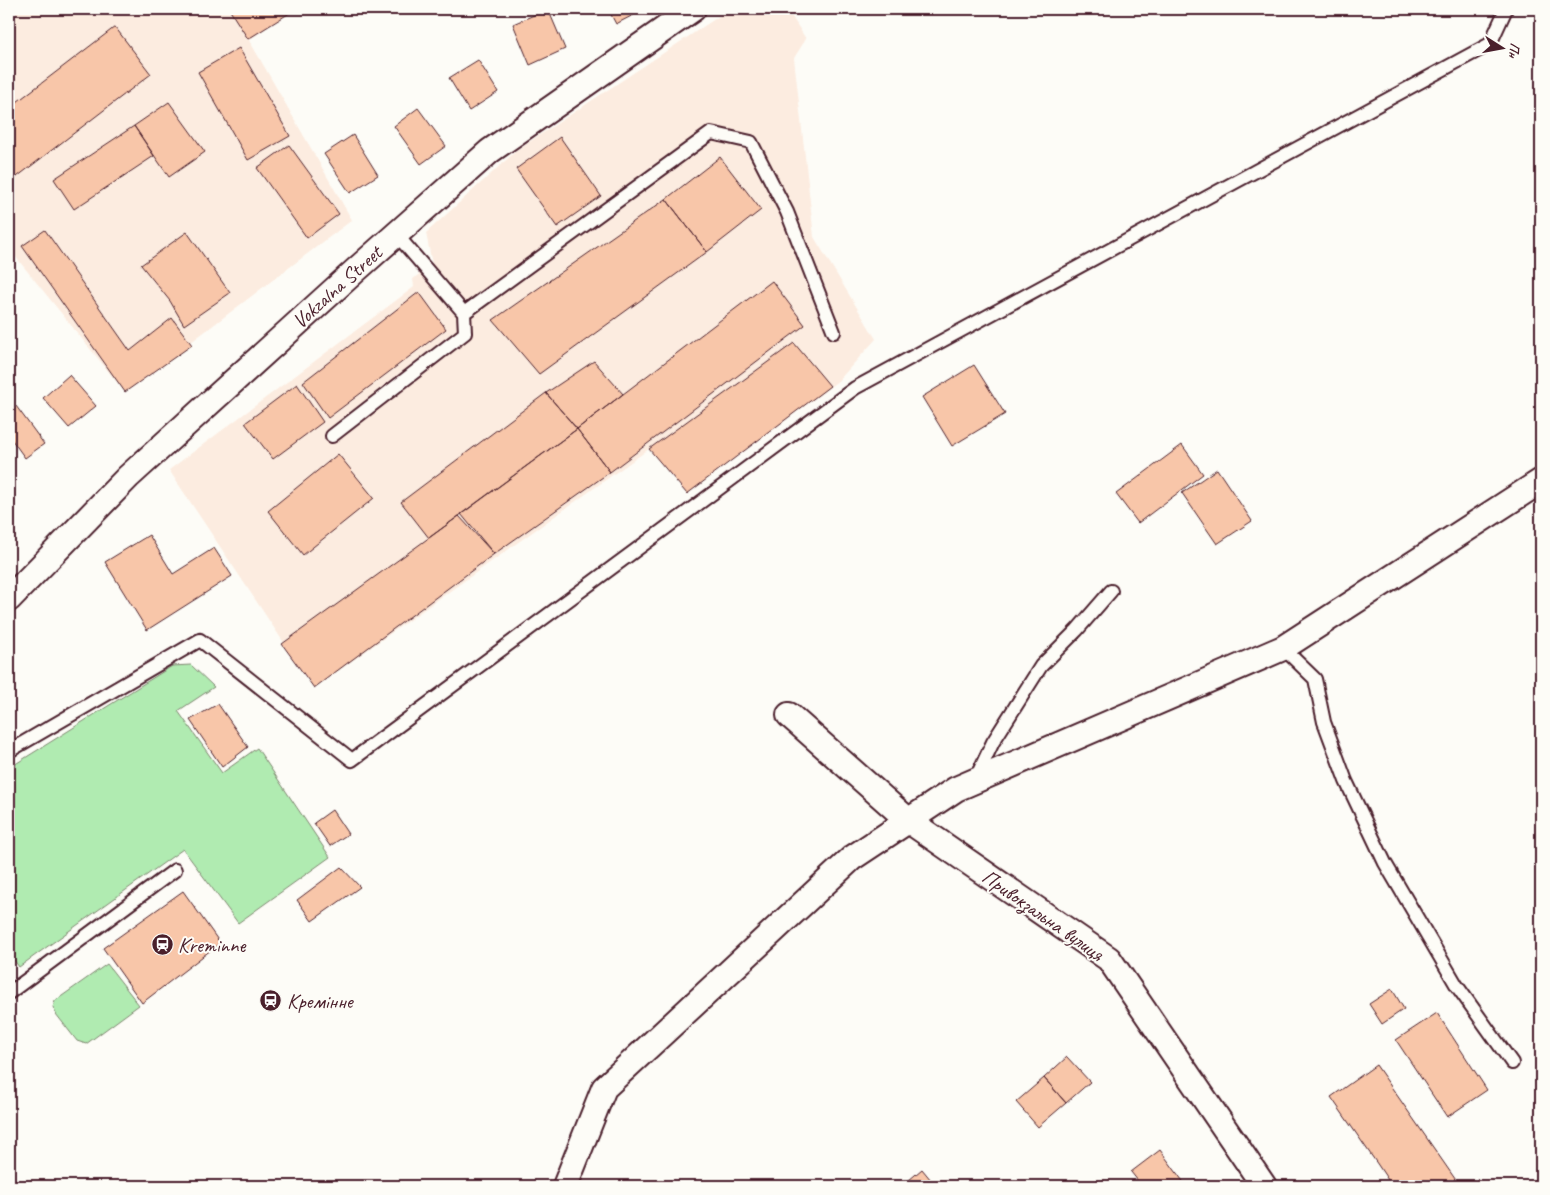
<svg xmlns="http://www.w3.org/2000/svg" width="1550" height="1195" viewBox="0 0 1550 1195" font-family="Caveat,sans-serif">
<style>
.built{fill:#fcece0}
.green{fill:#b0ebb1;stroke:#7d856e}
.building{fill:#f8c6a9;stroke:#4a1f2b}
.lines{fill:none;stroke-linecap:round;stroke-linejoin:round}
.lane-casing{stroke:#4a1f2b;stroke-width:16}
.street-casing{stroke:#4a1f2b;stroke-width:28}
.lane{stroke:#fdfcf7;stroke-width:12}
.street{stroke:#fdfcf7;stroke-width:24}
.labels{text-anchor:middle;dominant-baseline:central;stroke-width:4;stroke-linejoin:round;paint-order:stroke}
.street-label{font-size:21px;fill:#4a1f2b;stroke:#fdfcf7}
.poi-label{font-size:21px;fill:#4a1f2b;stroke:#fdfcf7;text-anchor:start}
</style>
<rect width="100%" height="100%" fill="#fdfcf7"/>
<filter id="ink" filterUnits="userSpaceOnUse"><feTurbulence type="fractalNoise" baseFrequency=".02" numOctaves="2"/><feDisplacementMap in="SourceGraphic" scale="10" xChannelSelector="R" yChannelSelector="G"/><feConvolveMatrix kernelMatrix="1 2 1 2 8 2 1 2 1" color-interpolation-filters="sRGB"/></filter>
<g filter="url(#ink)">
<path class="built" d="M9,9H294L249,40L352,220L125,392L15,256L9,258Z
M730,9H787L806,39L794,58L814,237L876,339L838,381L687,494L649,449L314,688L169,470L414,287L413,279L432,264L426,233L517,150Z"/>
<path class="green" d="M191,665L214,687L178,711L222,773L257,748L330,857L238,923L183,849L19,967L9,953V768L172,666Z
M107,964L139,1005L86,1044L77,1041L56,1014L53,1007L55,1001Z"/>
<path class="building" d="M229,9H296L248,39Z
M548,9L565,49L530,65L513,24Z
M608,9H640L641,11L616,24Z
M115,27L151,74L9,183V108Z
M239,48L290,136L248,160L198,72Z
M478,60L498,92L469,111L449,78Z
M169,102L205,152L169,177L134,126Z
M418,108L446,146L421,164L394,126Z
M134,126L154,156L74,209L54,179Z
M353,135L378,175L350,193L324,154Z
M560,137L601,196L557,227L516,169Z
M289,145L339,214L307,238L257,168Z
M720,157L761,210L707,252L666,199Z
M666,199L707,252L539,374L493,320Z
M45,230L130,351L172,318L192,345L125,392L22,246Z
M187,232L230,293L184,325L170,301L141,265Z
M772,281L805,325L610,472L577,429Z
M419,292L446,329L328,418L303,382Z
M794,343L830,386L687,494L649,449Z
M594,361L623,394L577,429L546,393Z
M974,365L1005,414L952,446L922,397Z
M69,375L96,406L69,428L43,398Z
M297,384L323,422L273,459L245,423Z
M546,393L577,429L429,538L401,502Z
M16,406L44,444L25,458L9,436V411Z
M577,429L610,472L494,554L461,514Z
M1182,445L1203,474L1138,523L1116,494Z
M338,454L374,498L303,555L268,511Z
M1217,469L1252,521L1217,544L1182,493Z
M459,516L494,554L314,688L282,644Z
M149,535L173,574L214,548L232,576L147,630L105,562Z
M218,704L248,747L222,767L190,720Z
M332,810L348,834L330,846L314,823Z
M341,867L360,887L312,921L297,900Z
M183,891L220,943L142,1003L103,948Z
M1392,989L1404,1009L1382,1024L1369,1004Z
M1437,1013L1487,1090L1447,1117L1396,1040Z
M1067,1057L1090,1082L1066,1103L1044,1078Z
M1376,1065L1460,1186H1392L1378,1165L1331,1097Z
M1044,1078L1066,1103L1038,1127L1016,1102Z
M1160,1150L1185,1184L1182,1186H1142L1131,1172Z
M922,1169L936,1186H902Z"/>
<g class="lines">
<defs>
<path id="lane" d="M396,234L464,313L711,133L751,142L787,212L834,332
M332,436L465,333L464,313
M1283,648L1315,679L1324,722L1346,781L1385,863L1457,986L1512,1063
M9,751L200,640L352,760L855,388L1490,44L1506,9
M975,780L993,742L1041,666L1077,630L1111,591
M9,993L175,870"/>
<path id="street" d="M9,599L128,477L356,270L490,151L693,9
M789,715L909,821L1109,959L1264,1186
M565,1186L604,1088L852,858L956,789L1283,648L1541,481"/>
</defs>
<use href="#lane" class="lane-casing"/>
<use href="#street" class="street-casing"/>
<use href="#lane" class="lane"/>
<use href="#street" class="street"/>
</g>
</g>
<defs>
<symbol id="station-disc" viewBox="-11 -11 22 22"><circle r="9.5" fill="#4a1f2b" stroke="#fdfcf7"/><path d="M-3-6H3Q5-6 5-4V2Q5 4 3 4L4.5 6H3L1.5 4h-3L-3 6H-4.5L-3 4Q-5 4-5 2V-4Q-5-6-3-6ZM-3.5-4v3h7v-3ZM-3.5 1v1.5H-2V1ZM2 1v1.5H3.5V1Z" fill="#fff"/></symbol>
</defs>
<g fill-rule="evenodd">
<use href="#station-disc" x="150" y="932" width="25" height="25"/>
<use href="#station-disc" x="258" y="988" width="25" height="25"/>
</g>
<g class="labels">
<g class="street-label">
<text transform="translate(337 287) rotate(-42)">Vokzalna Street</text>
<text transform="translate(1043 915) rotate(35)">Привокзальна вулиця</text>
</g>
<g class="poi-label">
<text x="178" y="945">Kreminne</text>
<text x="287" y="1001">Кремінне</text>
</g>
</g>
<rect width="1550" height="1195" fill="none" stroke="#fdfcf7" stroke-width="30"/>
<rect x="15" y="15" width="1520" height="1165" fill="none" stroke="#4a1f2b" stroke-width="2" filter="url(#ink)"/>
<g transform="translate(1502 48) rotate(101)" stroke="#fdfcf7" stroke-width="4" paint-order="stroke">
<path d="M0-4L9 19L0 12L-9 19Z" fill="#4a1f2b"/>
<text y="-8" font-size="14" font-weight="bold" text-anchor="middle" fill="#4a1f2b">Пн</text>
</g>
</svg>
